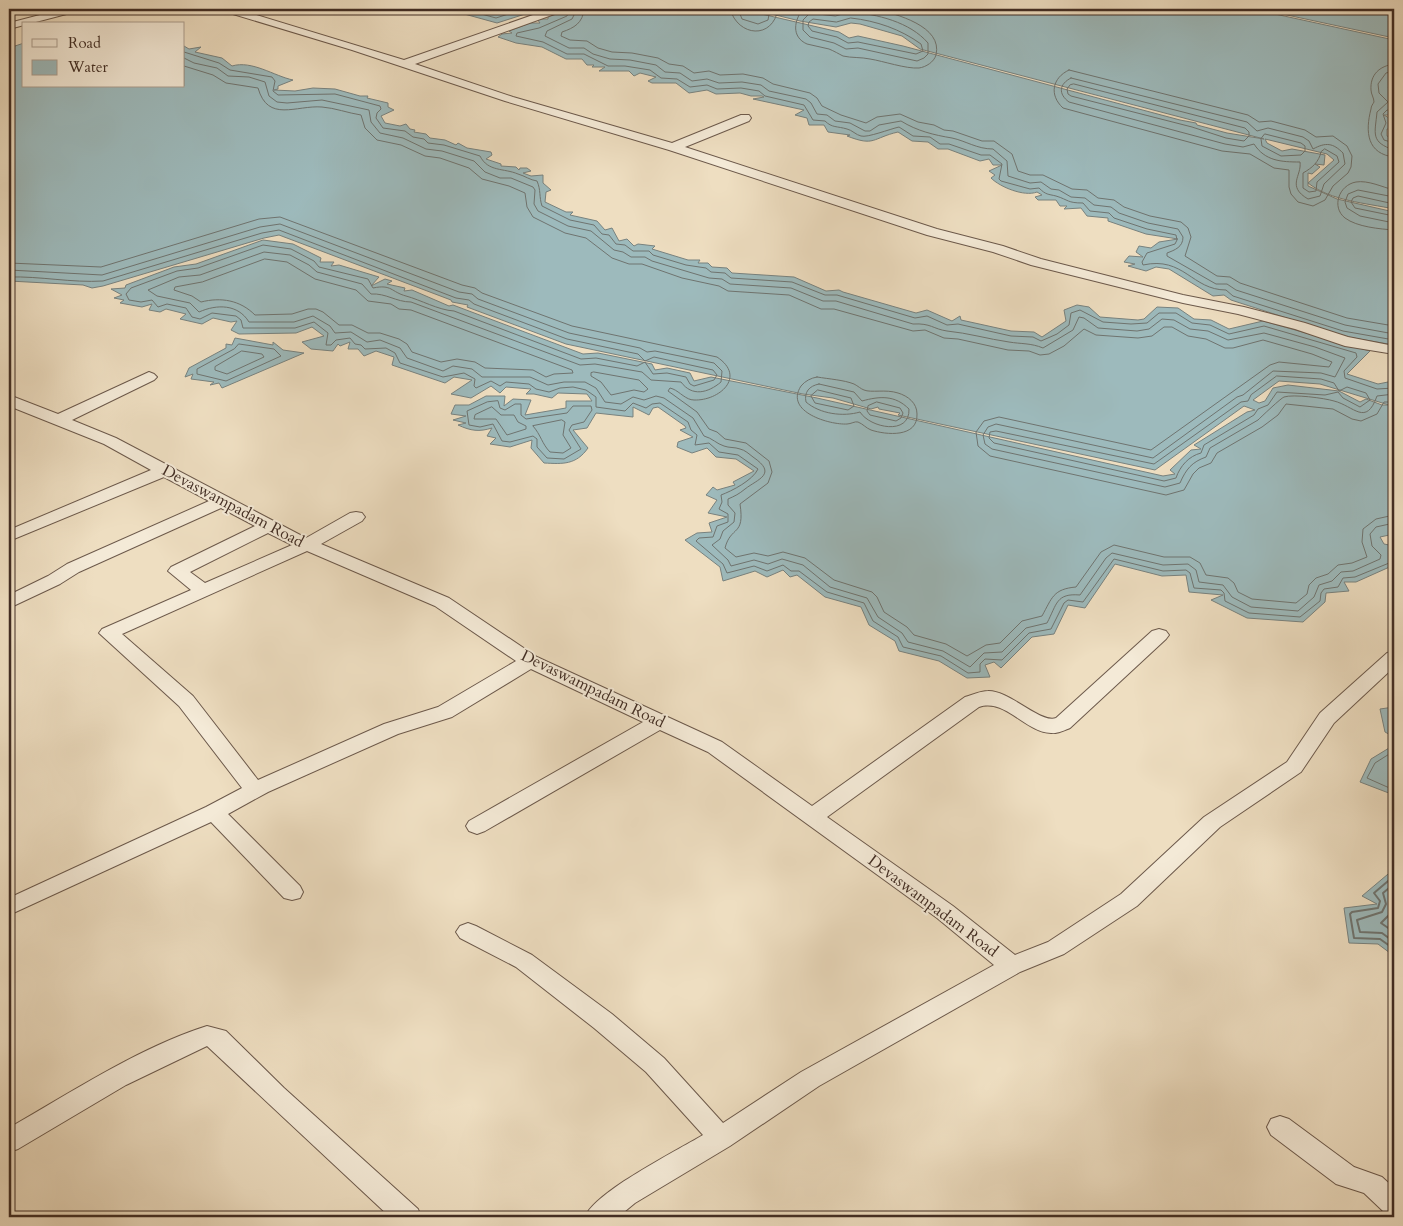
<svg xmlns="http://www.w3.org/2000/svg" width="1403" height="1226" viewBox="0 0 1403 1226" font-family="Cardo,serif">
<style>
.water{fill:#9dbabc;stroke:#78827f;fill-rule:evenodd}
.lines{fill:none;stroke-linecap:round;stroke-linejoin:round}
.shore-far1{stroke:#6f7470;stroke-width:1}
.shore{stroke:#6f7470;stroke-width:2}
.minor-casing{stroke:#6c594b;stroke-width:2}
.minor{fill:#f4ead7;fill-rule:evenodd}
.labels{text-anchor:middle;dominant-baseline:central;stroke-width:4;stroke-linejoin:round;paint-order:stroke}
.street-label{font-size:16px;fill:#412d24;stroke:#f4ead7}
</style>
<rect width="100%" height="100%" fill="#eedec1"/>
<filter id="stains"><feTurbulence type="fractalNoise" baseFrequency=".004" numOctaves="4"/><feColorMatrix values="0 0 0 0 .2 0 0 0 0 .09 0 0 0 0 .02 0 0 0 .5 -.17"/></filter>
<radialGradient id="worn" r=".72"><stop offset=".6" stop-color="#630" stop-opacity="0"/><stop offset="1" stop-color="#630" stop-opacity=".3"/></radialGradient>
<path class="water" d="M453,9H541L497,23L457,12Z
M573,9H740L839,32L849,38L858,36L903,46L1180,120L1196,123L1197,125L1227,133L1264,139L920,49L902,36L860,24L851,23L836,27L800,21L751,9H1252L1394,40V80L1388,88L1394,90L1392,115H1384L1394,121V129H1387V136L1394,139V209C1366,203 1331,201 1308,183L1334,160L1327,154L1265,139L1267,143L1282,151L1292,149L1325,155L1324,165L1315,164L1320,167L1312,174L1308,173V186L1337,199L1394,212V345L1342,336L1231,300L1224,295L1213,296L1169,269L1156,267L1146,271L1128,266L1135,264L1124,262L1129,256L1143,257L1136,252L1139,246L1151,248L1159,242L1178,239L1146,234L1108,221V218L1087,216L1081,208L1064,209L1067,206H1060L1056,200H1038L1035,197L1042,195L1037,192C1024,197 1000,187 991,178L995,175L989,171L1002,165H993L989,159L980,161L948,149H938L928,142L912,141L898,132C872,138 875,147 847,136L850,135L828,132L824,125H809L807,118L795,115L804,110L753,99L764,97L762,96H751L740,93L716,94L707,90L689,93L676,83H652L648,81L656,77L640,73L634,76L629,71H599L605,67H592L594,65H587L582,59H566L542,47L516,43L498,37L502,34L512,33L509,31L530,23H540L537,19H548V16Z
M1259,9H1394V38Z
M9,43L15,46L24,43V86H184V46L189,49L201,47L195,52L222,58L232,66C252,60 274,76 293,80L278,86V89L274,90L295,91L313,88L335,89L360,96H368L367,98L388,103V107L394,110L381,116L385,123L400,126L406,124L410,129L415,130L414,132L426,134L430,138L445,140L456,145L458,143L467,148L491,152L492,155L486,159L501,164V166L516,167L519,170L520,168H527L531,171L523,173L531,176L543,175V183L551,190L546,192L545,202L566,212H573L570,215L597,221L605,230L612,228L619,241L627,239L634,246L638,244L655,246L652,249L688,260H700L698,263H708L712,267L727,268L732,273L794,277L826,291L839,290L843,292L916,313L927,310L952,321L960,316L961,320L1011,331L1034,332L1042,337L1066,321L1064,310L1077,305L1089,307L1100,317L1138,320L1144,319L1157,307L1178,308L1194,319L1211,320L1229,329L1263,321L1370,351L1347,374L1378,384L1388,382L1394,383V407L1392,406L1394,409V534L1380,537L1384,544L1394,546V565L1356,582H1344L1349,591L1326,593L1325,602L1303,622L1247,618L1211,600L1223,595L1189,592L1186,575L1162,576L1115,564L1085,608L1068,605L1054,634L1032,637L1001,668L994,662L985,665L990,677L967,678L939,661L899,651L895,641L869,625L861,607L825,597L797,575L790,577L783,570L767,577L755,571L723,581L720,567L685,540L697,533L712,532L709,523L727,517L708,513L717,500L706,495L713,487L717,490L735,485L733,482L754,471L736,459L716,457L707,448L692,453L677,447L678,442L693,437L680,430L686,428L685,426L658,407L653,408L649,415L633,407V417L596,413L587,428L573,430L588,448C576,465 563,464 544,463L531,448L532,440L510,447L490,444L496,438L487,436L492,428C479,432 471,431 458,425L466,423L453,420L466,416L451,414L455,405H469L486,396H505L504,406L513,399L531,400L525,415L566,408V401H592L587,394L558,393L552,398L534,394H526L531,389L506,387L500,393L491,386L471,398L451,394L472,380L454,377L445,383L392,365L394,357L376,351L364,356L358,349H348L350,342L340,346L338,344L333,351L311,349L302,342L324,336L312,327L296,333L239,334L231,330L237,321L231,322L213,318L202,324L180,319L186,314L166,309L160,312L149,310L152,304L142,307L120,303L124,300L114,298L122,295L111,289L125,288L126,285L174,267L196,264L263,240L293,244L321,258L320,262H334L331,266L339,265L379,277L371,286L385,279L392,281L387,284L405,288L404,291L412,290L449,306L453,305L583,354L598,353L652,364L655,370L667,368L690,373L694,381L711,377L817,398L1163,476L1175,474L1170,470L1191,450L1201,449L1194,445L1247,412L1255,410L1244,406L1155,470L898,415L900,413L879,409L878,407L871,409L833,398L803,394L566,344L467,307L468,305L452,302L451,300L279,235L264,238L103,286L92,288L83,285L9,281ZM1279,381L1320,384L1389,405H1382L1366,399L1360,402L1339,391L1288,385L1273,388L1265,401L1259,403L1253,400Z
M235,338L273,345V342L283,350L304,353L222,388L219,383L210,385L214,382L191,379L193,374L185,377L189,368L226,348V344L232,345Z
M1394,707V737L1385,732L1380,709Z
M1394,745V795L1360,782L1371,759Z
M1394,869V956L1378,944L1349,943L1344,908L1377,904L1362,896Z"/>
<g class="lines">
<path class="shore-far1" d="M463,9L496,18L524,9
M570,9L567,16L539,28L517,33L516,36L543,42L567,54H584L608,66H625L650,70L661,78L677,79L690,87L707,85L717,89L741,88L759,91L765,96L804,105L813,120L825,121C832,128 837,126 847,129C852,130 856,135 861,136C867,138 890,129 899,127L913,136L930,137L940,144H949L981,155H990L1002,164L999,179L1001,181L1030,189L1039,188C1046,195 1048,194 1056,196C1069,200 1067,203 1083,203L1090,211L1109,213L1114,218L1147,229L1176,235L1177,240L1175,244L1147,253L1142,262L1143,265C1184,256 1192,290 1226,290L1233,296L1343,331L1394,340
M577,9L572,19L547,31L545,36L569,48H584L593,54L610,59L630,60L656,65L665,72L680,73L692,81L707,79L719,83L742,82L761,85L769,91L806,99L811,103L817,114L827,115L835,121L850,123L865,131H870L879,125L901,121C917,131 934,135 952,138C966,141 977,149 993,149L1007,161L1008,176L1030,183L1041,182L1051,189L1059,190L1071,197L1085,198L1094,205L1111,207L1119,213L1148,223L1178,229L1183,237C1183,247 1175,250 1167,253V256L1216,284H1227L1236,290L1345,325L1394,334
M584,9C583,23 574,28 562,32L561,36L570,40L587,41L598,48L612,52L632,53L658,58L669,64L683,66L694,73L709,71L720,75L743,74L763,78L773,84L810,93L817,98L822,106L841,115L866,123L877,117L900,114L918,122L934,125L944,130L953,131L982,141H994L1012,154L1018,171L1030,175H1043L1072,189L1087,190L1098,198L1114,200L1124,207L1150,216L1181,222L1188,228L1191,237L1185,256L1217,276L1230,277L1240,283L1347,318L1394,326
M730,9C738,37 773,40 778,9
M738,9L742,19L758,24L768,20L770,9
M803,9C794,20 791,37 807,44C814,46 822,47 829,49C834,51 839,54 843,56C851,58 861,57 870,59C883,61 906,69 919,68C926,67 934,62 936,55C943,26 896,14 875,9
M850,12C877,14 910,22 928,43V54L924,58L917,61L858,48L846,49L834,43L810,37L803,30V20L810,13L835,16Z
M851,18C877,21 900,29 921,44L923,51L916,54L858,42L848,43L837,37L812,31L808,26L809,22L813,19L836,22Z
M184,52L219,63L230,70L272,77L275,81L273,91L278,95L335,94L380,106L381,109L377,113L376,118L383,128L405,131L413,137L424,139L428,143L444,145L480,156C488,172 504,168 518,174C525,176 530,180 537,181C541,190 539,197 542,206L570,220L594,225L602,234L609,235L616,244L625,245L633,251H649L653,255L686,265L706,268L711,272L725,273L731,278L792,282L825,295H837L915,318L927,316L947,325L958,324L1011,336L1033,337L1041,341L1057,334L1069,325L1071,313L1080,310L1103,322L1131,324L1147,323L1159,313H1176L1192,323L1210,325L1229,334L1264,326L1356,353L1357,357L1344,371L1345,378L1377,389L1394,388
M184,58L194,63L217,68L228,76L249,77L265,82L269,96L277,102L287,103L322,100L369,110L371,122L380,133L403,138L426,149L442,151L474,161L485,172L500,178H511L533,187L535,190L534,204L538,211L568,226L591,231L614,250L623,252L631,257H645L652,261L709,278L722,279L730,284L791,288L823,301H836L913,324C931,323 933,329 947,331C968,333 988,339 1009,342C1021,344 1031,343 1043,348L1073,330L1079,317L1084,318L1098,328L1137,331L1149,329L1162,319L1174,320L1190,329L1208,331L1228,340L1264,333L1315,347L1345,358L1335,377L1321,373L1273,371L1243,395L1237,397L1153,458L996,424L988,427L983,435L985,444L992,449L1165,487L1180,483C1186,469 1192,462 1206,457L1210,448L1258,420C1261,417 1281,398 1284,397C1293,394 1324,398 1334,401C1354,406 1366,427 1377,396L1394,394
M1394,64C1379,66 1370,75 1371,90C1371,94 1374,98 1374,102C1373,104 1371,106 1371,109C1365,132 1367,154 1394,157
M184,66L213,75L226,83L258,88C268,123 296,105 322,107C335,108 348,113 361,115L365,128L377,140L401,145L425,156L440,158L469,168L482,179L509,186L525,193L527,207L533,217L565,233L586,238L612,258L629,264H642L682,278L719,286L728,291L789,295L821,309H834L913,331L925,330L944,338L958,339L1008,350L1029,351L1040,355L1049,354L1064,346L1084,329L1096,335L1138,338L1152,336L1164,327H1172L1188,336L1206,339L1225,348H1233L1263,340L1312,354L1332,362L1329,367L1279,362L1270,365L1151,450L999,417L984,421L976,432L978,446L990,456L1166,495L1184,490L1193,474L1199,468L1211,463L1217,453L1262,427L1278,415L1286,404L1333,409L1352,419L1361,421L1377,414L1384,402H1394
M1069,70L1248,115L1259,122L1271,121L1305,130L1316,137L1333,136L1347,146L1352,156L1351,167L1348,173L1333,186L1325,200L1313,206L1298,202L1291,194L1289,187V170L1274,168L1250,154L1222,151L1063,108C1049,95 1052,78 1069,70Z
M1394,71L1386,73L1378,84L1379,93L1388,102L1377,112C1375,134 1370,142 1394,150
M1071,78L1247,122L1257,131L1268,128L1303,137L1309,141L1313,149C1326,142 1333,143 1343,153L1345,164L1324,184L1320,196L1308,199C1286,186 1302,176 1300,162C1281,162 1265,161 1254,144L1243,147L1225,144L1069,102C1058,94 1059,84 1071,78Z
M1074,84L1245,128L1249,132V136L1244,141L1226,138L1192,127L1071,96L1068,94L1067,89L1070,85Z
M1394,110H1387L1383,114L1386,123L1381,134L1384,140L1394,143
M1265,134L1301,143L1305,146V151L1301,155L1281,156L1262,146L1261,139Z
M1325,149L1337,156L1339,162L1317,182L1316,191L1309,192L1303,188V173C1312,168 1319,162 1321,152Z
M1394,190C1382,187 1368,180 1356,182C1339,185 1331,207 1345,218C1357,227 1380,229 1394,230
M1394,197L1358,190L1348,194L1345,202L1347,208L1360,216L1394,223
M1394,204L1358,196L1353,198L1351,202L1355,208L1394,216
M265,259L287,262L315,279L356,290L368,301L391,304L399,309L411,310L572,370L573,373L554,374L546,377L533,370L485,368L475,362L457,359L441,362L412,352L407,344L399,339L380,333H368L352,325H339L323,312L316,309H308L292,314L255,315C240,300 221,297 201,302L192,296L174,290L175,287L202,282Z
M9,263L101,267L259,219L280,217L462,285L475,288L482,293L572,326L717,357C747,377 719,401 694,400C686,400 680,392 673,389L670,388L668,391L697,412L709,429L717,432L725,439L746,443L769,461L772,472L768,483L740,504C745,537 731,525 725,548L736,557L754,553L768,556L783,552L805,558L834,580L872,592L877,597L884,612L907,627L914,635L946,644L967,656L986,645L1000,643L1022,621L1042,616C1052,598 1053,589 1076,587L1101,552L1114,545L1164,557H1190L1200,563L1206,575L1228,578L1234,583L1238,592L1252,599L1296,603L1307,594L1309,585L1316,578L1328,574L1338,565L1352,563L1367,557L1362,542L1363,529L1376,519L1394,515
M9,270L102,275L260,227L280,224L459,292L472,294L478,299L569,333L640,348L647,352L655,351L714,363L722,371L721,382C708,393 692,397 681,382L651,380L642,372L595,364L580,365L411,302C396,302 386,293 371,294L362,284L317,272L309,265L290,255L264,252L200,275L179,277L148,290L157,296L190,303L199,312C217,304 238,304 249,322H294L313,316L330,326L335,333L351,332L367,342L380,340L400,348L407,358L443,371L453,366L472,369L482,377H530L548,385L564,382H585L596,388L605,402L621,404L633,397L644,400L656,396L664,398L693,418L704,436C712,438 717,444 724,446C729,448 735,447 740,449C745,450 749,454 753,457C778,474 758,479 745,489C739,494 735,496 728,499V505L735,513L734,522L723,531L720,539L712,545L728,560L731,566L754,560L768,564L782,559L803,565L830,587L867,598L878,617L902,633L908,642L943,651L970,667L984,653L1002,652L1026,628L1047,623C1057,604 1056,593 1080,595L1106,558L1112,553L1163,565L1188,564L1196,570L1199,582L1223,585L1232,597L1251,607L1298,611L1314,597L1319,585L1332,581L1341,572L1353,571L1380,559L1381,555L1372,546L1370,534L1376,527L1394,523
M9,277C40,276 72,283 103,281L262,233L279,230L456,298L469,300L474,304L567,339L638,354L645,361L654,357L713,370L717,375L714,380L694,386L690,384L686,377L667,373L653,374L645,362L637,366L596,358L581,359L454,311C438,310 421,300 406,296C391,292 392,284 373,288L368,279L319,267L314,261L291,249L263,245L198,268L177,271L131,288L126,294L129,300L141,302L152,300L158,307L167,304L186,308L192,317L200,319L212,313L236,316L241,320L243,328H295L314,322L328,333L326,345H331L336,340L350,338L355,344L361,345L365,349L386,348L395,353L400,363L443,377L464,373L475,379L474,386L476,388L491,381L500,386L506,382L529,384L536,389L549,392L560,388L573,387L586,390L596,397V407L625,411L633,403L646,408L652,404L660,403L688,422L691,430L697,435L695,445L709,443L719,452L738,455L758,469C753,480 732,491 721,495L722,502L719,509L728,514V522L717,526L713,537L699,538L696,541L723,564L727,573L754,566L767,571L783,565L791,571H799L827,592L864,603L873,621L898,637L903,647L941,656L968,673L980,672V664L985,659L1002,660L1029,633L1051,629L1064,603L1068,600L1083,602L1114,559L1163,571L1186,570L1190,573L1194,588L1221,590L1224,593L1225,601L1249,613L1300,617L1320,601L1321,593L1324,589L1338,587L1343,578L1355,577L1394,561
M239,344L274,349L281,356L226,381L197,374V369L234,349Z
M242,351L262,354L264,357L227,374L215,370V367Z
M594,372L639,380L648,389L644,392L634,390L611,395L601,382L591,376V373Z
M1277,376L1321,379L1334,383L1339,391L1347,387L1366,393L1370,400L1360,407L1343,398L1338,392L1325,395L1277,392L1268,405L1258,409L1254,415L1204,445L1201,453C1189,456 1180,466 1176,478L1164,481L994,443L989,438L990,432L996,431L1154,464L1241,402L1248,401L1251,395Z
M817,377C829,379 844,380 854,384C858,386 861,389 864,390C871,393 886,389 898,393C908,396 917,403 917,414C918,438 886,435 871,430C866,428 863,424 858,422C855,421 851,424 847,424C830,425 784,412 801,386C805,381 811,378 817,377Z
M819,384L854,392L862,401C880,396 895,395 909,409C910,436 870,428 860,412C843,417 820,414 806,402C804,392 809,386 819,384Z
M818,390L851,398L854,406L848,410L815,403L811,396Z
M498,401L500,408L505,410L515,404H521V415L526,419L567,413L573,406H591L592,410L584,422L572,425L569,430L581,449L564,459L547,458L537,447V439L533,436L510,442L502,441L493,424L480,427L469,425L467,411L487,402Z
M877,402L900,408L903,413L901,418L896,421L870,415L867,411L868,406Z
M492,407L501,415H514L518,422L526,426V429L507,435L496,419H474L475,415Z
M562,420L565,422L563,435L571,448L563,453L550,452C542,444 541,435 533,426Z
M1394,751L1375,763L1367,778L1394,790"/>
<path class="shore" d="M1394,876L1374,893L1380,901L1378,908L1352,912L1350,914L1354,938L1380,939L1394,949
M1394,884L1383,893L1386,904L1382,912L1357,920L1360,932L1382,933L1394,942
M1394,894L1392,912L1381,923L1394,932"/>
<defs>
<path id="minor" d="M63,9H79L78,11L9,29V23Z
M222,9H237L404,60L550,9H564L563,11L415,64L513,97L672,143L741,115H749L751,118L749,121L685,147L937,229L1003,246L1041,259L1183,295L1244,307L1305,323L1348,337L1394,346V354L1345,346L1295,329L1238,314L1183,303L1031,265L993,252L927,235L669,150L505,101L352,50L223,11Z
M149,372L154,374L157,377L154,380L72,420L116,438L306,538L350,513L356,512L362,513L365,517L362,521L321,544L449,598L537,657L722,742L812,806L965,697C972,695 981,691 988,691C1009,690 1041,724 1056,718L1152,631L1159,629L1166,631L1169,635L1166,639L1070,728C1065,730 1057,734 1051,733C1025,732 1005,698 979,707L827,817L953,906L1015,955L1048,942L1121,894L1204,817L1287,762L1320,713L1387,653L1394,651V667L1334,723L1301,772L1220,827L1137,906L1064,954L1020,972L819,1086L730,1146L635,1203L618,1217H585C595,1192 676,1151 703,1135L646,1072L594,1028L516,967L460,938L456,932L460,926L468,923L476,926L532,955L612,1014L664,1058L723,1123L801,1072L994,965L937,918L708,752L660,730L485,831L477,834L469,831L466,826L469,821L643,722L531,669L452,717L398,734L268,792L228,814L300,886L303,892L300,898L292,900L284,898L211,822L9,915V898L206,807L242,788L179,706L99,633L102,629L191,590L168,571L171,567L255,526L221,508L79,572L60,584L9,608V595L48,576L67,564L209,501L164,477L9,541V530L151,470L104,444L9,406V395L58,414ZM268,533L292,545L205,583L190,572ZM307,551L435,606L516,661L438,707L384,724L258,780L193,696L122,634Z
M207,1026L226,1031L284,1088L418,1209L421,1217H390L207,1046L126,1085L18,1149L9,1152V1128C70,1093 140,1047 207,1026Z
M1280,1116L1289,1119L1354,1167L1382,1177L1394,1188V1216L1384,1212L1364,1193L1336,1184L1271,1135L1267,1127L1271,1119Z"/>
</defs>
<use href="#minor" class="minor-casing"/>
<use href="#minor" class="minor"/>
</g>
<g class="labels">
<g class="street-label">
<text transform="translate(233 506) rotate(28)">Devaswampadam Road</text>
<text transform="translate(593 689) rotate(26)">Devaswampadam Road</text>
<text transform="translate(933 906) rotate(37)">Devaswampadam Road</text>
</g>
</g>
<rect width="1403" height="1226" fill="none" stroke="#eedec1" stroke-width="30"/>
<rect x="10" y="10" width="1383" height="1206" fill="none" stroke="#412d24" stroke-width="2.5"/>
<rect x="15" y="15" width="1373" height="1196" fill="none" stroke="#412d24"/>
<rect x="22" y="22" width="162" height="65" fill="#f4ead7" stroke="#ac9e8f"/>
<rect x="32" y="39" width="25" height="8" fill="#f4ead7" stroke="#ac9e8f"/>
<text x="68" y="48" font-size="15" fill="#412d24">Road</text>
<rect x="32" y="60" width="25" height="15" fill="#9dbabc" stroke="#ac9e8f"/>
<text x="68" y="72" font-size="15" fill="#412d24">Water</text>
<rect width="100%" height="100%" filter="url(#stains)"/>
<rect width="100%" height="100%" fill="url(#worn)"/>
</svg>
